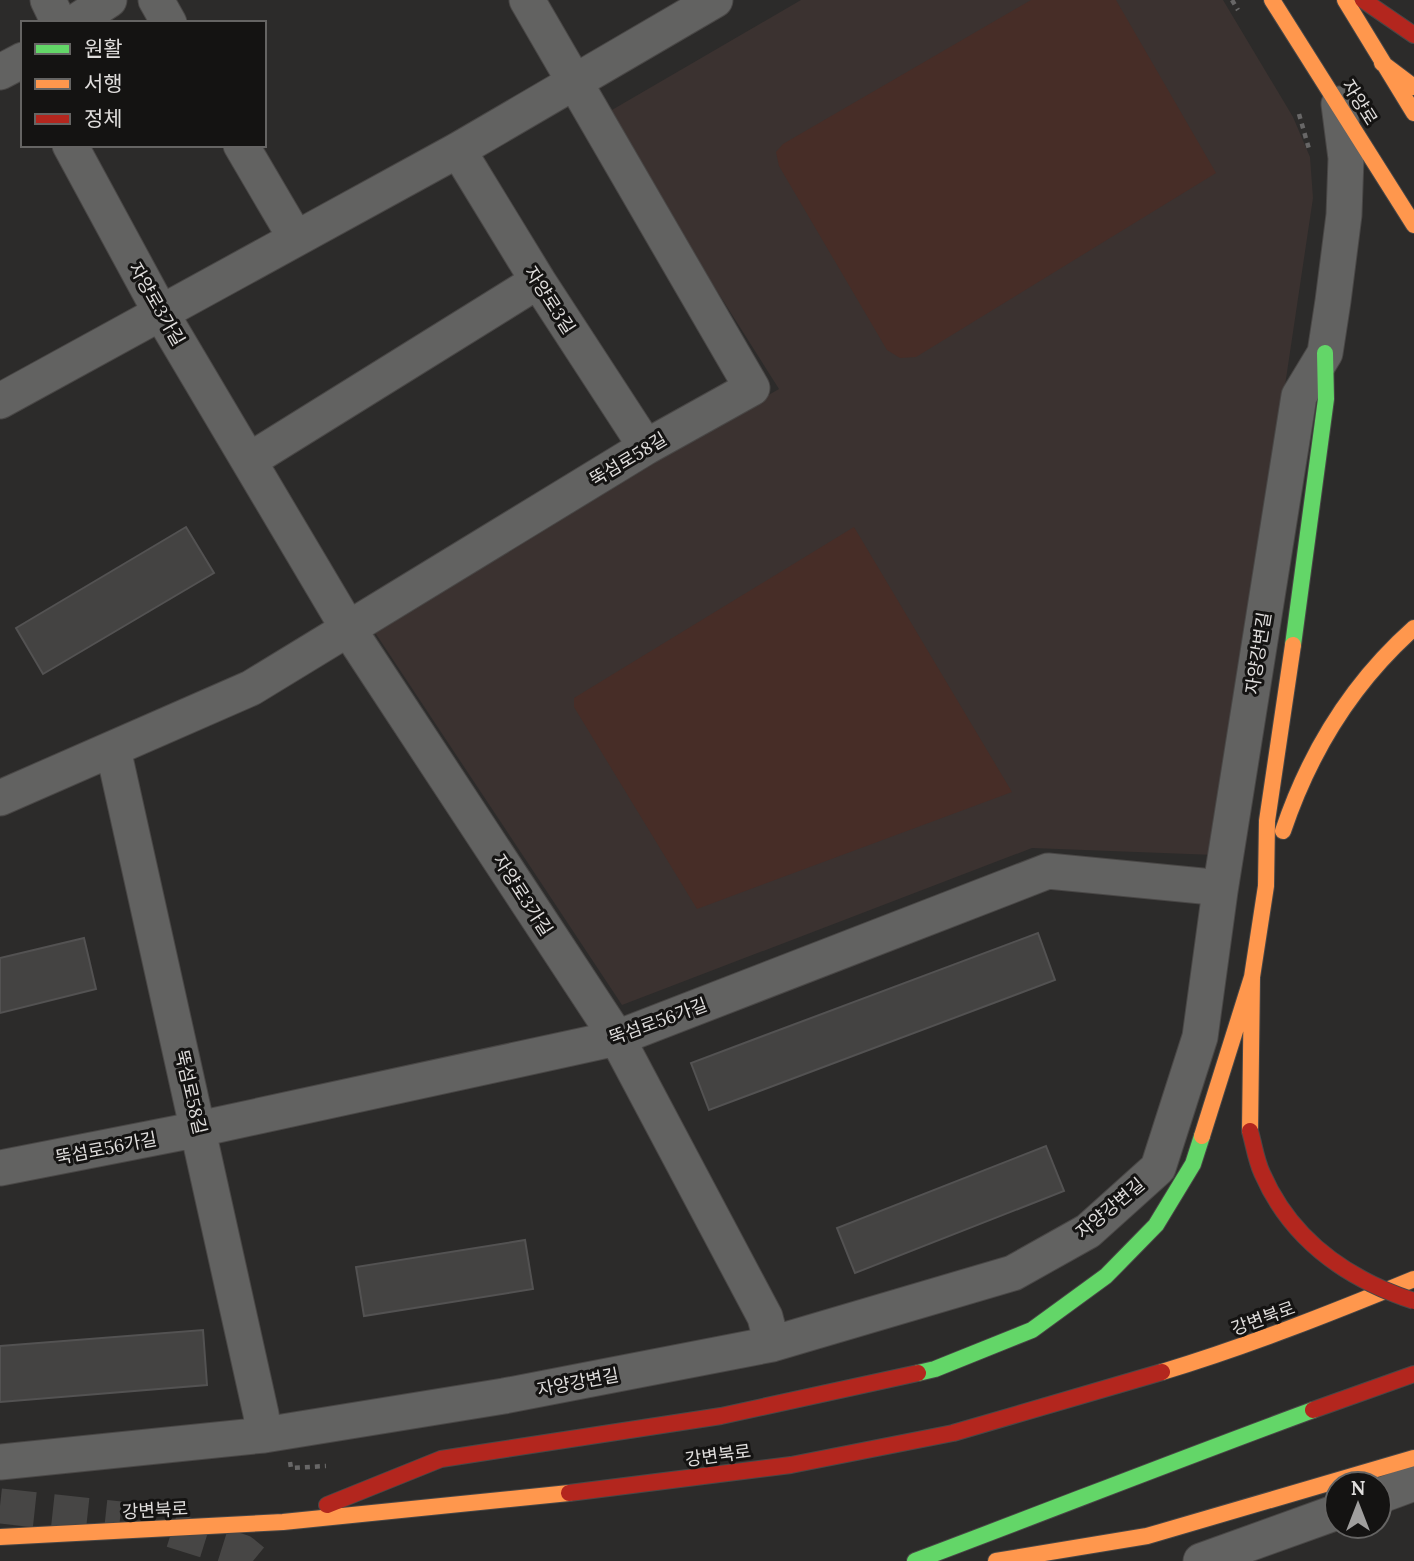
<svg xmlns="http://www.w3.org/2000/svg" width="1414" height="1561" viewBox="0 0 1414 1561" font-family="Lora,'Noto Sans KR',serif">
<style>
.built{fill:#3b3230}
.green{fill:#472d27}
.building{fill:#444342;stroke:#535252;stroke-width:2}
.lines{fill:none;stroke-linecap:round;stroke-linejoin:round}
.street-tunnel{stroke:#474645;stroke-width:35;stroke-dasharray:35 18;stroke-linecap:butt}
.street-casing{stroke:#494746;stroke-width:37}
.fast-casing{stroke:#494746;stroke-width:18}
.slow-casing{stroke:#494746;stroke-width:18}
.jam-casing{stroke:#494746;stroke-width:18}
.path{stroke:#686767;stroke-width:4.5;stroke-dasharray:5 5;stroke-linecap:butt}
.street{stroke:#626261;stroke-width:35}
.fast{stroke:#63d668;stroke-width:16}
.slow{stroke:#ff974d;stroke-width:16}
.jam{stroke:#b3261e;stroke-width:16}
.jam-bridge-casing{stroke:#494746;stroke-width:18;stroke-linecap:butt}
.jam-bridge{stroke:#b3261e;stroke-width:16}
.labels{text-anchor:middle;dominant-baseline:central;stroke-width:6;stroke-linejoin:round;paint-order:stroke}
.street-label{font-size:18px;fill:#dfdddc;stroke:#141312}
</style>
<rect width="100%" height="100%" fill="#2c2b2a"/>
<path class="built" d="M801,0H1223L1293,117L1310,157L1313,198L1215,855L1032,848L622,1005L370,625L779,389L605,114Z"/>
<path class="green" d="M1031,0H1116L1216,173L916,357L900,358L887,350L779,166L776,152L783,144Z
M854,527L1012,792L697,909L574,707V698Z"/>
<path class="building" d="M186,527L214,573L43,674L16,628Z
M1038,933L1055,980L709,1110L691,1063Z
M84,938L96,989L0,1013V958Z
M1046,1146L1064,1191L855,1273L837,1228Z
M525,1240L533,1289L364,1316L356,1267Z
M203,1330L207,1385L0,1402V1346Z"/>
<g class="lines">
<path class="street-tunnel" d="M0,1506L120,1519
M172,1530L242,1552L253,1561"/>
<defs>
<path id="street" d="M48,0L59,23
M156,0L169,23
M74,23L109,0
M0,72L23,60
M70,145L161,313L349,630L617,1038L765,1317L772,1344
M241,145L295,237
M458,150L538,281L646,447
M0,401L458,150L715,0
M250,460L538,281
M113,749L261,1414L264,1435
M0,798L251,688L646,447L752,388L527,0
M0,1168L199,1129L617,1038L1048,871L1202,886L1220,891
M0,1462L264,1435L504,1396L772,1344L1013,1273L1088,1231L1158,1168L1200,1037L1220,891L1299,396L1325,353L1333,301L1344,215L1346,158L1339,104
M1379,1496L1414,1483
M1201,1561L1337,1512"/>
<path id="fast" d="M1293,645L1326,399L1325,353
M918,1373L935,1369L1032,1330L1106,1276L1156,1225L1193,1164L1202,1136
M915,1561C1048,1511 1180,1459 1313,1410"/>
<path id="slow" d="M1272,0L1414,225
M1345,0L1414,113
M1382,63L1414,87
M1283,831C1310,751 1351,684 1414,628
M1250,1131L1252,977L1266,886L1267,821L1293,645
M1202,1136L1252,977
M1162,1372C1248,1346 1331,1313 1414,1279
M0,1537L283,1522L569,1493
M996,1561L1147,1536L1414,1458"/>
<path id="jam" d="M1363,0L1414,35
M1313,1410L1414,1374
M569,1493L791,1465L953,1433L1162,1372
M327,1505L441,1459L721,1416L918,1373"/>
</defs>
<use href="#street" class="street-casing"/>
<use href="#fast" class="fast-casing"/>
<use href="#slow" class="slow-casing"/>
<use href="#jam" class="jam-casing"/>
<path class="path" d="M1232,0L1238,10
M1299,114L1309,149
M290,1462L291,1468L326,1466"/>
<use href="#street" class="street"/>
<use href="#fast" class="fast"/>
<use href="#slow" class="slow"/>
<use href="#jam" class="jam"/>
<defs>
<path id="jam-bridge" d="M1250,1131C1254,1145 1256,1160 1262,1173C1291,1240 1347,1279 1414,1301"/>
</defs>
<use href="#jam-bridge" class="jam-bridge-casing"/>
<use href="#jam-bridge" class="jam-bridge"/>
</g>
<g class="labels">
<g class="street-label">
<text transform="translate(1360 102) rotate(58)">자양로</text>
<text transform="translate(550 300) rotate(57)">자양로3길</text>
<text transform="translate(157 304) rotate(60)">자양로3가길</text>
<text transform="translate(628 459) rotate(-31)">뚝섬로58길</text>
<text transform="translate(1258 653) rotate(-81)">자양강변길</text>
<text transform="translate(523 895) rotate(57)">자양로3가길</text>
<text transform="translate(658 1021) rotate(-20)">뚝섬로56가길</text>
<text transform="translate(191 1092) rotate(77)">뚝섬로58길</text>
<text transform="translate(106 1148) rotate(-11)">뚝섬로56가길</text>
<text transform="translate(1110 1208) rotate(-40)">자양강변길</text>
<text transform="translate(1263 1318) rotate(-20)">강변북로</text>
<text transform="translate(578 1382) rotate(-11)">자양강변길</text>
<text transform="translate(718 1455) rotate(-8)">강변북로</text>
<text transform="translate(155 1510) rotate(-3)">강변북로</text>
</g>
</g>
<rect x="21" y="21" width="245" height="126" fill="#141312" stroke="#656463" stroke-width="2"/>
<rect x="35" y="44" width="35" height="10" fill="#63d668" stroke="#656463" stroke-width="2"/>
<text x="84" y="56" font-size="21" fill="#dfdddc">원활</text>
<rect x="35" y="79" width="35" height="10" fill="#ff974d" stroke="#656463" stroke-width="2"/>
<text x="84" y="91" font-size="21" fill="#dfdddc">서행</text>
<rect x="35" y="114" width="35" height="10" fill="#b3261e" stroke="#656463" stroke-width="2"/>
<text x="84" y="126" font-size="21" fill="#dfdddc">정체</text>
<g transform="translate(1358 1505)"><circle r="33" fill="#141312" stroke="#656463" stroke-width="2"/>
<path d="M0-5L12 26L0 18L-12 26Z" fill="#a09f9e"/>
<text y="-10" font-size="19" font-weight="bold" text-anchor="middle" fill="#dfdddc">N</text>
</g>
</svg>
